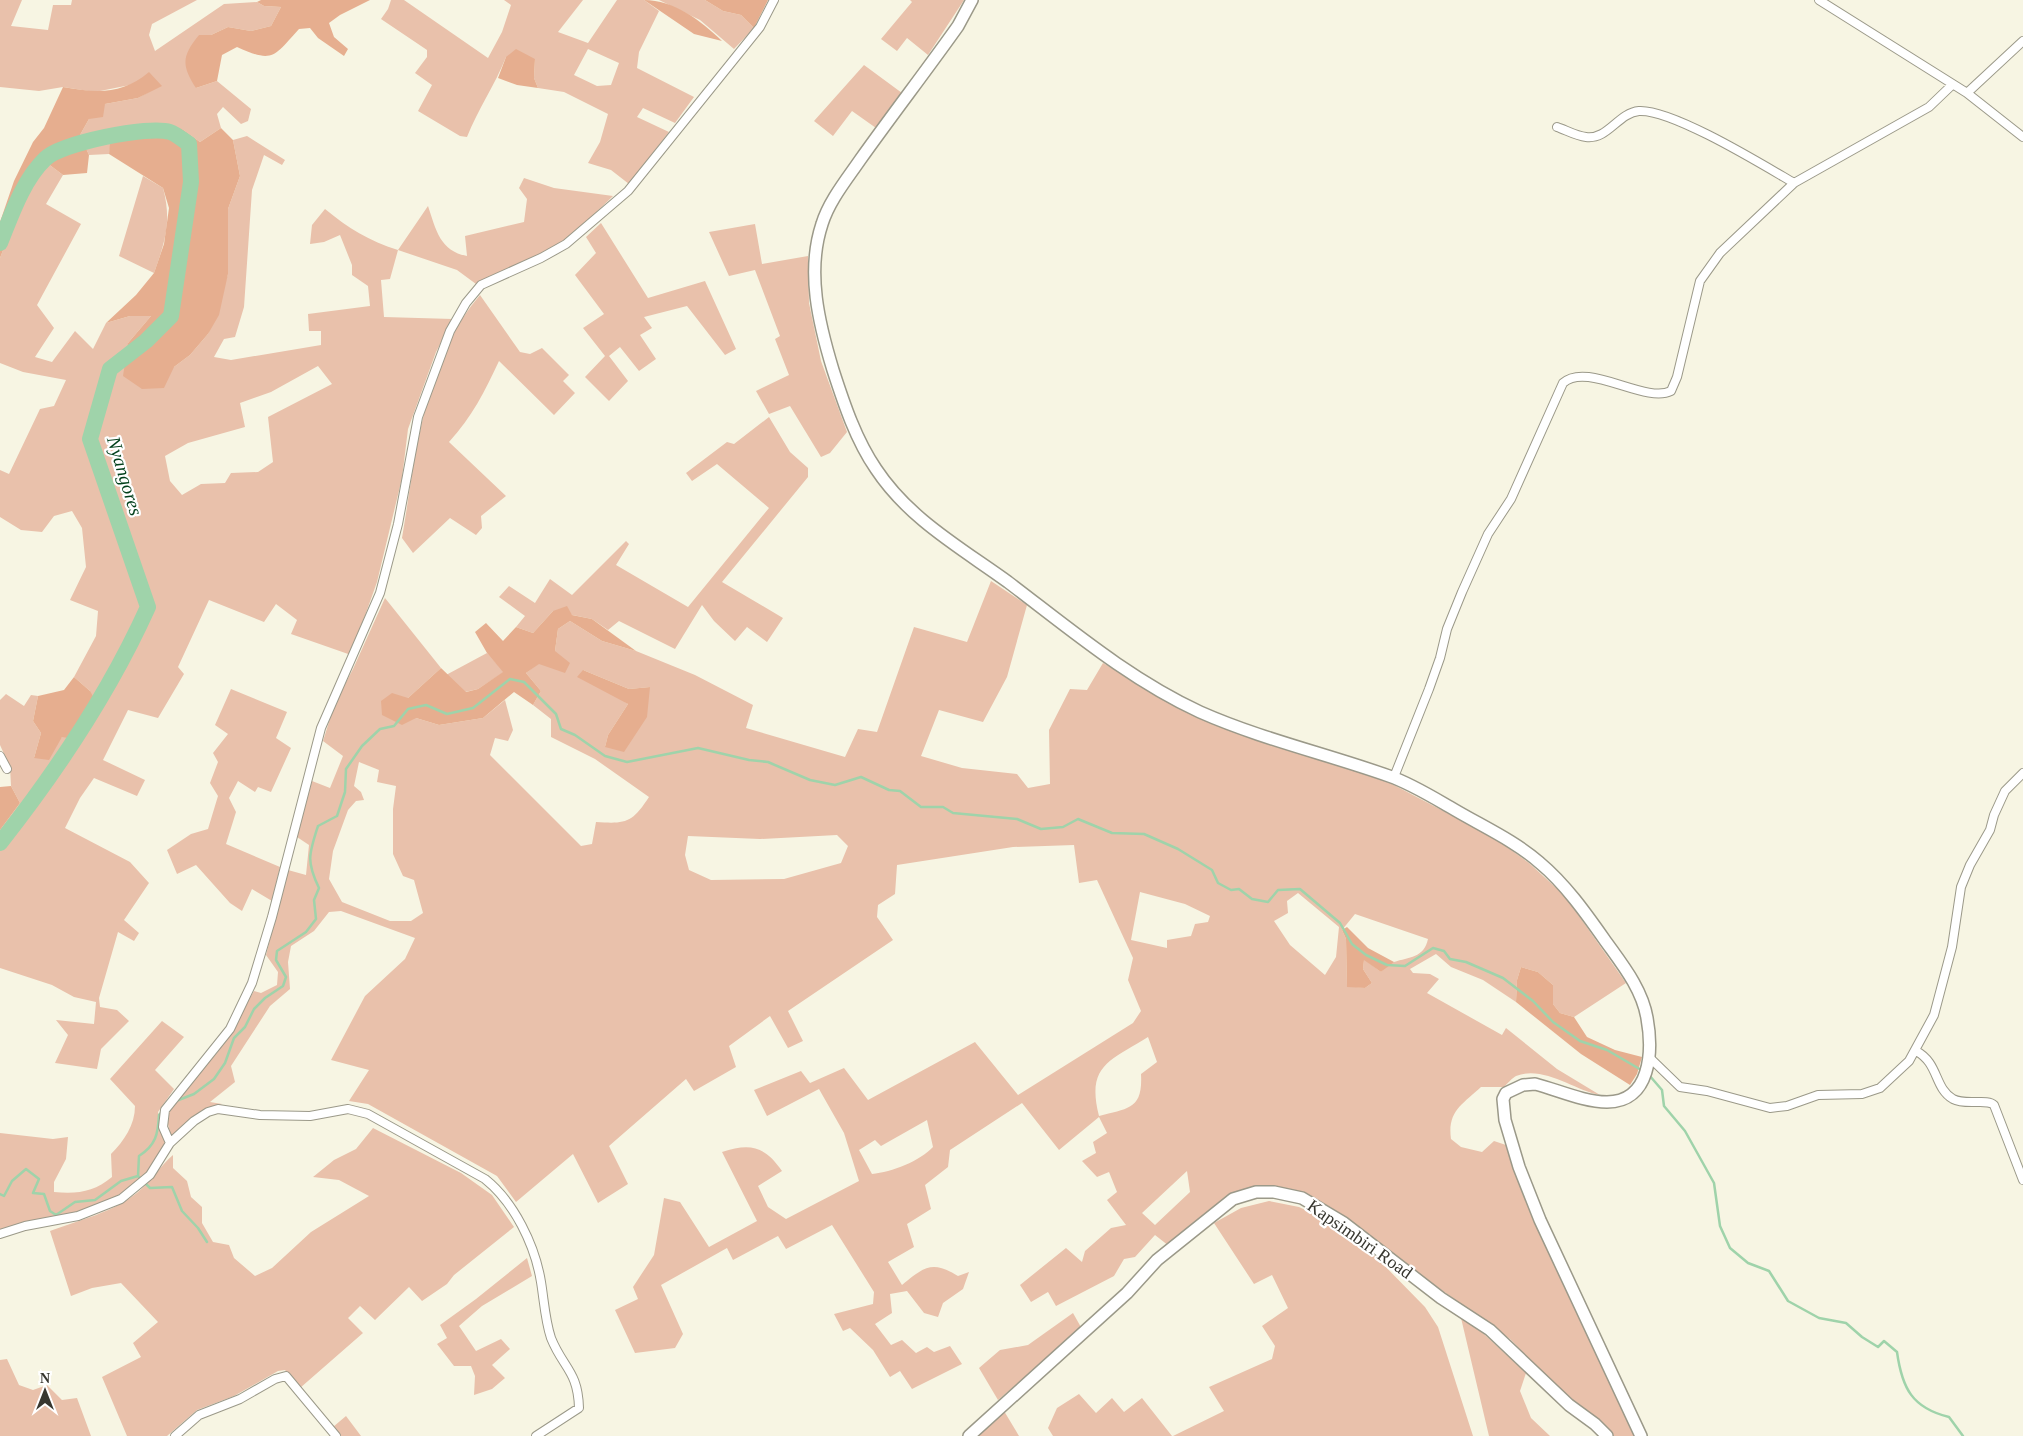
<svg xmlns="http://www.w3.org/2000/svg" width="2023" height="1436" viewBox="0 0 2023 1436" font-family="Georgia,serif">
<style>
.green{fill:#e9c1ab;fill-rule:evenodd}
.forest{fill:#e6ae8f}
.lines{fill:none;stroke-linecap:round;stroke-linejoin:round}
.stream{stroke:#9fd3aa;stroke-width:2.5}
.river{stroke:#9fd3aa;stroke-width:16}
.street-casing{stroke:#9b9989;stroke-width:10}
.secondary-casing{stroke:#9b9989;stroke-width:14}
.street{stroke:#fff;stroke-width:8}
.secondary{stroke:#fff;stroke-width:11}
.labels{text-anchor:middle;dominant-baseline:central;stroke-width:4.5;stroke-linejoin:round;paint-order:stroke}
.street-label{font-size:18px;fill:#37362f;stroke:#fff}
.water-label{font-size:19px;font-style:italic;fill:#013f1a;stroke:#fff}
</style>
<rect width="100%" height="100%" fill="#f7f5e3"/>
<path class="green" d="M0,0H22L11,26L48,30L53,5H71L72,0H197L152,24L149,35L155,51L224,4L257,2L264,6L281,7L271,26L251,31L228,27L211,35H199L196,88L217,81L251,109L248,121L241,124L223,107L217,114L221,128L200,142L182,129L111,143L109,154L89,155L80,135L89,119L105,104L138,98L161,85L135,84L95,92L63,87L39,91L0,87Z
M391,0H404L488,58L502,32L511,5L504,0H583L558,32L588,43L617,0H644L659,11L639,52L637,68L694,97L675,123L643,108L637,117L669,132L629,184L611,170L588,163L600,142L608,114L564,92L538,88L534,78L535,59L506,57C495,85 478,109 467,137L460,136L418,111L432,85L415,73L427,57V50L381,19L388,9ZM588,49L619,63L611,85L597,86L574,75Z
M659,0H705L723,11L741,15L754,28L734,49L700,20Z
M910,0H964L928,55L907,38L897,51L881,39L912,2Z
M864,65L902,93L876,128L852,111L833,136L814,121Z
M247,136L285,160L282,165L264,155L252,190L244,307L235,337L224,339L214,357L231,360L321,345V331H309L308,314L370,306L368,286L352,275V265L340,235L324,242L310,244L312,225L325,209C348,228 369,241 398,250L428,206C436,230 440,251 467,256L465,236L524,222L527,199L519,188L524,178L554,188L613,196C591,217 570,239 543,253C521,264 497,272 476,284L457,270L398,250L390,279L381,280L384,317L453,319L436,352L408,429L402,478L377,582L351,655L291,634L297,620L276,604L264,622L209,600L178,667L184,674L158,718L128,710L103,760L145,780L137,796L94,778L80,798L65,828L130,862L149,883L124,920L139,933L134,941L118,932L99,998L100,1007L117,1010L129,1021L101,1049L97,1069L55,1063L68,1035L56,1020L94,1024L96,1002L74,997L52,985L0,968V830L20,803L11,786L10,767L0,745V700L6,694L24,706L31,695L38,696L33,721L41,733L34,758L62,737L90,691L74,677L96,636L98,611L70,600L86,567L82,528L72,511L54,516L42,532L21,530L0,517V470L9,474L40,409L54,406L66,380L23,372L0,363V258L21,204L47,163L63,175L46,204L81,224L37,305L54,328L35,357L52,362L75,331L93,349L106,323L130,316H151L128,343L174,367L190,355L208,334L228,274V209L240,176L233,140ZM318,366L332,384L268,417L273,462L258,472L231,473L225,483L201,484L182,495L170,481L165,456L188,443L245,427L240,403L271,392Z
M143,176L163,188C172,221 165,242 154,273L119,256Z
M601,223L648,298L705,281L736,349L725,355L687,306L644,317L652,328L640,335L656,359L639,371L620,347L609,356L628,381L609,401L585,377L605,356L583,328L604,314L575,275L596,253L586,237Z
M755,224L762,264L808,256L809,303L821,361L847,432L830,453L821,457L790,406L769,414L756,391L789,375L775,339L780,336L755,270L729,276L709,232Z
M480,295L520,352L530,354L542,348L569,375L563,381L575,393L554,415L499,361C485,391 472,417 449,442L506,496L481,516L482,528L476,535L450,518L413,553L402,538C416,456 423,361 480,295Z
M769,417L790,452L808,468V477L722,582L783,618L767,642L747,627L735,641L714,621L702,605L675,649L619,621L608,630L592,619L553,611L533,633L516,627L525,616L499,597L509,586L535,603L550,579L572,595L626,541L629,544L616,565L688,607L769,508L717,464L692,481L686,473L727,442L734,444Z
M991,581L1027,605L1007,677L983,722L939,710L921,756L962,768L1017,774L1028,788L1050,784L1049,730L1070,689L1087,690L1103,663L1195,716L1390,783L1493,837L1529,863L1565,896L1626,983L1574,1017L1560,1013L1553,1004V985L1538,972L1521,967L1517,980L1516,1002L1483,980L1451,967L1436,954L1410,969L1413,973L1430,974L1439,979L1427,993L1502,1035L1506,1028L1557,1069L1600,1095C1574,1090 1543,1065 1516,1076C1512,1078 1507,1084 1504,1087H1481C1463,1104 1447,1111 1451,1139L1461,1147L1482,1152L1494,1141L1506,1145L1523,1195L1634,1436H1614L1603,1424L1572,1403L1510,1339L1316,1200L1260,1188L1169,1246L1155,1235L1135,1257L1124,1259L1114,1276L1056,1306L1048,1292L1031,1302L1020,1285L1066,1248L1082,1262L1085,1251L1111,1228L1126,1225L1107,1200L1117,1192L1109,1172L1097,1177L1082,1161L1096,1153L1093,1142L1107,1133L1099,1117L1059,1150L1022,1103L950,1150L948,1167L925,1185L931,1209L907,1224L914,1247L888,1262L902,1285C924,1267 932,1260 958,1276L969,1272L963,1289L943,1303L938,1317L924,1313L907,1291L890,1294L892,1313L875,1324L891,1345L902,1340L916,1353L927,1347L934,1352L950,1346L962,1364L912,1389L900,1371L890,1377L873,1350L850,1328L843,1331L834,1314L873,1304L874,1292L832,1225L786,1249L778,1236L733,1260L727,1248L661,1285L683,1334L675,1348L635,1353L615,1310L638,1299L633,1287L654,1255L664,1198L680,1202L709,1247L757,1221L722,1152C750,1143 765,1146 782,1171L758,1186L768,1207L786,1219L859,1181L844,1133L819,1089L767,1116L754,1090L801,1071L810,1083L844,1068L868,1100L975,1042L1018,1095L1133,1023L1141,1011L1128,980L1133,958L1097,880L1079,883L1074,845L1013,847L897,865L895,894L878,905L877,917L893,940L788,1011L803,1041L788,1048L770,1016L729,1046L736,1067L694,1091L686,1079L609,1146L628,1184L598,1203L573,1154L516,1202L497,1176L368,1104L349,1101L369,1070L331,1060L365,996L405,959L415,938L341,911L329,912L314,931L291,946L288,962L290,989L270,1006L231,1066L235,1082L210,1102L222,1104L201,1111L171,1137L167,1120L169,1111L181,1092L217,1053L254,991L261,993L277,985L278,972L266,955L288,870L306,875L309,845L297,837L312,781L330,788L343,756L323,741L335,703L353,669L385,598L441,668L408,698L416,718L439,725L483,718L505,700L513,730L508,741L495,738L490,755L581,846L592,844L596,822C626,824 632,823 649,797L595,759L551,737V719L533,705L541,691L526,673L555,651L558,629L570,621L602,641L636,651L695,675L753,705L746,728L845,757L858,729L877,732L914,627L967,642ZM583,670L629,689L650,687L605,747L608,735L628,704ZM359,762L379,770L377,782L396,786L393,809V854L403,876L414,880L423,913L411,921H390L342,902L329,879L333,851L348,810L356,801L364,800L361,792L354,786ZM837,835L848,846L841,863L784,879L711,880L689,870L685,855L688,836L760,839ZM1140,892L1185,904L1210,916L1208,922L1195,924L1191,936L1167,940V948L1131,940ZM1298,893L1339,927L1336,957L1325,975L1290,945L1274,921L1288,913L1287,901ZM1355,914L1428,939C1424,958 1409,957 1394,962C1390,963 1385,969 1381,972L1364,959L1363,969L1372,983L1365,988L1347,986L1346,939L1342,930ZM1148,1037L1157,1062L1141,1074C1143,1110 1128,1108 1099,1116C1086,1065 1110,1061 1148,1037ZM927,1120L933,1147C920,1161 892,1172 872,1174L859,1150L875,1140L881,1146ZM1187,1171L1190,1192L1155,1225L1142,1213Z
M487,653L504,672L478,689L465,692L446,675Z
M231,689L287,712L276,738L291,748L271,792L258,787L255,792L238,781L229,798L236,812L226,844L280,867L272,901L252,889L242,911L230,903L196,865L177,874L167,850L191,834L208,829L218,796L210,783L218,762L213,753L228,734L215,725Z
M162,1021L184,1037L155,1070L174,1089L158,1112L165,1143C159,1153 153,1167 144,1175C122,1198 90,1211 60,1218C39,1222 20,1223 0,1231V1133L53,1139L68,1137L66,1159L54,1182V1192C78,1194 94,1192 112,1177L111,1154C124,1141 135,1125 135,1106L110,1079Z
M373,1128L461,1173L492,1195L514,1227L454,1275L447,1284L422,1301L409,1287L375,1320L360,1306L348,1318L363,1333L300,1388L285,1370L278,1371L234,1396L197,1410L167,1436H127L102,1377L141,1357L133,1343L158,1322L121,1283L92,1288L71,1296L50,1231C80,1220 114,1212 138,1192C151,1181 160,1166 173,1155V1168L187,1181L191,1197L202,1207V1223L213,1242L229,1245L234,1258L255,1276L272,1268L311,1232L369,1196L339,1180L313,1177L334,1160L356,1149Z
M1269,1201L1299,1207L1331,1222L1376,1257L1425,1307L1438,1327L1473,1436H1173L1224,1411L1209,1387L1272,1359L1275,1346L1262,1326L1288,1308L1272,1275L1254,1284L1214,1223L1241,1208Z
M527,1258L532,1276L482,1306L459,1326L476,1351L501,1339L510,1349L492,1365L505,1378L492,1389L474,1395L475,1376L471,1366H454L437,1344L447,1338L440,1325L476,1299Z
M1073,1313L1082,1329L998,1400L979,1368L1000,1350L1028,1345Z
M1461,1318L1484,1334L1526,1373L1520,1391L1531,1418L1550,1436H1489Z
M7,1359L19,1385L33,1390L47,1385L62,1400L77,1398L91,1436H0V1360Z
M1079,1394L1096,1413L1112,1398L1124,1412L1142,1398L1172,1436H1053L1048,1428L1057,1408Z
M1004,1411L1019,1436H977Z
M346,1416L361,1436H341L333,1427Z"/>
<path class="forest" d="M261,0H370L340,15L329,23L334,37L348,49L344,56L318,38L310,28L299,29C274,56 274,64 237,47L222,55L217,81L196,88C181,65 182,56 199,35H211L228,27L251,31L271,26L281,7L264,6L257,2Z
M644,0C674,0 700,20 722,41L694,34Z
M705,0H768L754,28L741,15L723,11Z
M516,49L535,59L534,78L538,88L517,85L498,78L506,57Z
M149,72L162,86L138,98L105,104L103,117L89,119L80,135L89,155L87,173L63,175L47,163L21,204L0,258V222L14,181L33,142L44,128L63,87C96,93 122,95 149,72Z
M155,126L182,129L200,142L221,128L233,140L240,176L228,209V274L219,315L208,334L190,355L174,367L164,388L142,389L123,376L128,343L151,316H130L106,323L136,295L154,273L164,244L169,208L163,188L109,154L110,143Z
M567,606L572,615L592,619L636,651L602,641L570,621L558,629L555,651L570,663L565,673L539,664L526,673L541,691L533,705L514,692L483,718L439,725L416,718L402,725L382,715L381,701L392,693L408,698L441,668L466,692L478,689L503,672L487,653L475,632L486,623L503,641L516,627L533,633L553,611Z
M583,670L629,689L650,687L647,717L624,752L605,747L608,735L628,704L577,677Z
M74,677L90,691L100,709L81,740L62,737L49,760L34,758L41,733L33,721L38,696L64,690Z
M11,786L20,803L0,830V787Z
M1347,927L1368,948L1394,962L1381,972L1364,960L1363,969L1372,983L1365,988L1347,987L1346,939L1342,930Z
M1521,967L1538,972L1553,985V1004L1560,1013L1574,1017L1587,1037L1615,1050L1642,1057L1637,1074L1630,1085L1581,1054L1516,1002L1517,980Z"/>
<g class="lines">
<path class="stream" d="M1649,1075L1662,1090L1664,1106L1685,1131L1714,1183L1720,1226L1730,1248L1748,1263L1769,1271L1788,1301L1819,1318L1846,1323L1862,1337L1878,1347L1884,1341L1897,1352C1902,1388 1912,1408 1949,1417L1963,1436
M176,1101L194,1094L214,1079L225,1063L234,1038L245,1027L254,1009L265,998L283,986L286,977L276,960L277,951L306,932L316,919L314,900L319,888C306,861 309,854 318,826L337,816L345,792L346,769L362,746L380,729L394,726L408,709L426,705L447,714L473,708L510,679L524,682L556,714L561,729L575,735L605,756L627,762L698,748L749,760L768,762L810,780L835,785L861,777L889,790L900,791L921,807H943L953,813L1017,819L1041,829L1063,827L1078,819L1112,833L1144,834L1178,849L1212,870L1218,883L1231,890L1239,889L1252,899L1268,902L1278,890L1300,889L1340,923L1352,944L1366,955L1387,965L1405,966L1433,948L1444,951L1450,959L1466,962L1503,978L1533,1001L1553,1022L1580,1041L1607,1050L1643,1071
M138,1176L150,1188L172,1187L182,1211L198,1228L207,1242
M0,1194L4,1196L12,1181L26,1169L39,1179L33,1193L44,1194L50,1211L56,1215L75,1202L95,1200L121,1181L138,1176L139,1156C156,1145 158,1134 159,1115L162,1112"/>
<path class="river" d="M0,243C11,216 23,180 45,159C61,143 149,125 170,132C176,134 183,140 189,144L191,182L171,316L146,341L110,369L90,439L148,607C111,689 56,772 0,843"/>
<defs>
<path id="street" d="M1819,0L1967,93L2023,137
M1967,93L2023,41
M1557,127C1566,130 1576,136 1586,137C1608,140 1618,113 1639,111C1672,109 1763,165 1794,183
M0,756L7,769
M1394,777L1429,689L1440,658L1447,629L1462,592L1488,534L1511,499L1563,383C1587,361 1645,404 1671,391L1677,377L1700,281L1720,253L1794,183L1929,107L1952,85
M1916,1051C1939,1063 1934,1088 1953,1099C1966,1106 1987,1098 1994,1105L2023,1180
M1649,1057L1680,1087L1707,1091L1770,1108L1787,1106L1818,1095L1862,1094L1880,1088L1909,1061L1934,1015L1952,947L1961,887L1970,865L1990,830L1994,815L2005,791L2023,773
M170,1143L163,1127L165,1110L230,1029L252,983L272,917L321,728L380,593L398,524L418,417L450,331L466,303L481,285L541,258L566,244L628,191L760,27L774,0
M0,1234L25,1226L78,1216L121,1199L150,1175L170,1143L194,1121L208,1112L218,1109L260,1115L310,1116L348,1109L368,1114L485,1179C514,1202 535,1245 541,1282C544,1300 545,1320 551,1338C563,1368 578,1371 579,1408L536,1436
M175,1436L199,1415L240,1399L275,1379L286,1376L336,1436"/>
<path id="secondary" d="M972,0L958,26C926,71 892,115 860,160C847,179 829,201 822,224C806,272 819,324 833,370C844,404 856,440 876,469C909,519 961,548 1008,582C1070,629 1129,679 1200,712C1261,739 1327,754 1389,776C1412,784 1434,798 1455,810C1484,827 1515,841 1540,863C1565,884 1585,912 1604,939C1621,963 1642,988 1647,1018C1653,1051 1651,1102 1607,1102C1584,1102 1558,1090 1535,1084L1523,1085L1506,1093L1503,1099L1505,1120L1519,1167L1540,1220L1641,1436
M969,1436L1127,1293L1157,1260L1233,1199L1256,1192H1274L1302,1198L1344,1223L1441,1298L1490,1330L1569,1405L1595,1424L1607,1436"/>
</defs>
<use href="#street" class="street-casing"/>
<use href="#secondary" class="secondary-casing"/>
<use href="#street" class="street"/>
<use href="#secondary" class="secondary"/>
</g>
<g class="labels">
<g class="street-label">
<text transform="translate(1360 1239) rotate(35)">Kapsimbiri Road</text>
</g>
<g class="water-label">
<text transform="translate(125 476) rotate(73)">Nyangores</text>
</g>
</g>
<g transform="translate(45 1391)" stroke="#ffffff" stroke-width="4" paint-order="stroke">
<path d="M0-4L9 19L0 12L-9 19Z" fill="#37362f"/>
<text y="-8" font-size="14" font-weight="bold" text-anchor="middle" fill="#37362f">N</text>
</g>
</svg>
